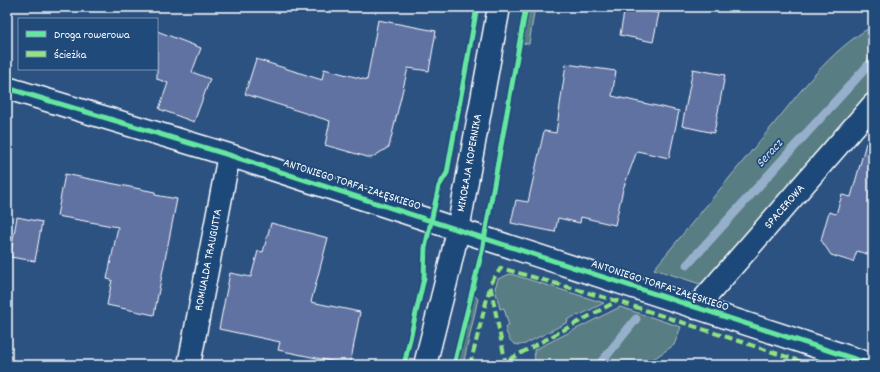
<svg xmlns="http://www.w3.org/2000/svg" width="880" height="372" viewBox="0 0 880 372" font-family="Dekko,sans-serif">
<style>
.green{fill:#587d83;stroke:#acbec1}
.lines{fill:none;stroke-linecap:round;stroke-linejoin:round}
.stream{stroke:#96afcb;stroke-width:9}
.building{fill:#5f72a2;stroke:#fff}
.street-casing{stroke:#fff;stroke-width:25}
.secondary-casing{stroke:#fff;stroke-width:25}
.street{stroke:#1f4a7a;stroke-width:22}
.secondary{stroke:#1f4a7a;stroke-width:22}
.quiet{stroke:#91e382;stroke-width:4;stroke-dasharray:8 4;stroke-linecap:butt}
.cycleway-casing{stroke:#1f4a7a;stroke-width:8}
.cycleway{stroke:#66e7a1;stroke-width:5}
.labels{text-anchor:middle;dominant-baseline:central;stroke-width:3.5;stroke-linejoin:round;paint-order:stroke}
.street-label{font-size:12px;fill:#fff;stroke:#1f4a7a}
.water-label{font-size:13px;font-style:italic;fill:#d3dee9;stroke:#1f4a7a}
</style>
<rect width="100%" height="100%" fill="#2c5282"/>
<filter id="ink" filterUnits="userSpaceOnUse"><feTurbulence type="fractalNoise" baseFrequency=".025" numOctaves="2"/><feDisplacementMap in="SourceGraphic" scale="8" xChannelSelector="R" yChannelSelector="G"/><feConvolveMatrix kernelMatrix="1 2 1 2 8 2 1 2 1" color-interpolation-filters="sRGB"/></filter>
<g filter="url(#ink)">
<path class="green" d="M530,7H535L529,44L523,43Z
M873,26V103L706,280L700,284L654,269C692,223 730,177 768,131C800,93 829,50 873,26Z
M510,274L514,275L604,303L578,316L577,315L567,320L568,322L525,344C511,348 508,338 505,327L509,326L504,308L500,309L495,288L498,279Z
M473,294L478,299L463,365H457Z
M620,307L681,327L674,345L649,362L648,365H529L535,362L534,350Z"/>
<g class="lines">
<path class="stream" d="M687,265L873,60
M599,365L636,319"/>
</g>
<path class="building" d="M625,7L659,13L653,42L620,35Z
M378,20L436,31L429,71L408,68L389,147L371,158L325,145L330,121L245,94L256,59L322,80L324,69L367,80Z
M157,31L201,48L192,72L210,79L194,122L159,109L168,83L157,79Z
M566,64L616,71L612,96L679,111L669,158L637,151L623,189L615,225L581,217L580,223L558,218L555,232L511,223L516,200L528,202L544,131L556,133Z
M693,69L725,75L714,133L682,126Z
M866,143L873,144V256L857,251L853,262L831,255L821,240L829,212L836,214L842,195L851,197Z
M65,174L155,192V195L177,199L154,315L107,305L112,280L107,279L118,227L57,216Z
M17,217L42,222L35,261L10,257Z
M271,223L328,238L311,302L360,312L350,365L278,350L280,342L219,329L230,273L251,277L258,251L263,252Z"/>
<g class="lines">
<defs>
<path id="street" d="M7,88L229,155L873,365
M696,308L873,105
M189,365L229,155"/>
<path id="secondary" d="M425,365L446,282L458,230L499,7"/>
</defs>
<use href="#street" class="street-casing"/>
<use href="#secondary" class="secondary-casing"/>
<use href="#street" class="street"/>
<use href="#secondary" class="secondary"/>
<path class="quiet" d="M470,365L490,287
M499,365L617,301
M506,365L490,284L501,268L617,301L812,365"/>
<defs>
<path id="cycleway" d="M7,88L229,155L873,365
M404,365L424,278L425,248L439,186L447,173L477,7
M454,365L482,251L526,7"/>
</defs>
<use href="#cycleway" class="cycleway-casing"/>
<use href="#cycleway" class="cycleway"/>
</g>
</g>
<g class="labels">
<g class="street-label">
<text transform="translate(470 163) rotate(-80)">MIKOŁAJA KOPERNIKA</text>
<text transform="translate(352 185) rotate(18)">ANTONIEGO TORFA-ZAŁĘSKIEGO</text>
<text transform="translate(785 207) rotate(-49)">SPACEROWA</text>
<text transform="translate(209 260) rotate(-79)">ROMUALDA TRAUGUTTA</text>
<text transform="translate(660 286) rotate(18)">ANTONIEGO TORFA-ZAŁĘSKIEGO</text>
</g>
<g class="water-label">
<text transform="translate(770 154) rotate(-48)">Seracz</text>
</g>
</g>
<rect width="880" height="372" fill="none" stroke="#1f4a7a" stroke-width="24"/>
<rect x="12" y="12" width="856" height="348" fill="none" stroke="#fff" stroke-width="1.5" filter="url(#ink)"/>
<rect x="18" y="18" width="140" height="52" fill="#1f4a7a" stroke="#7992af"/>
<rect x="26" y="31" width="20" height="6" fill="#66e7a1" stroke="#7992af"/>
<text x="54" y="38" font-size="12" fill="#ffffff">Droga rowerowa</text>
<rect x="26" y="51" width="20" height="6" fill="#91e382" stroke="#7992af"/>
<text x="54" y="58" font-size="12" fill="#ffffff">Ścieżka</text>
</svg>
